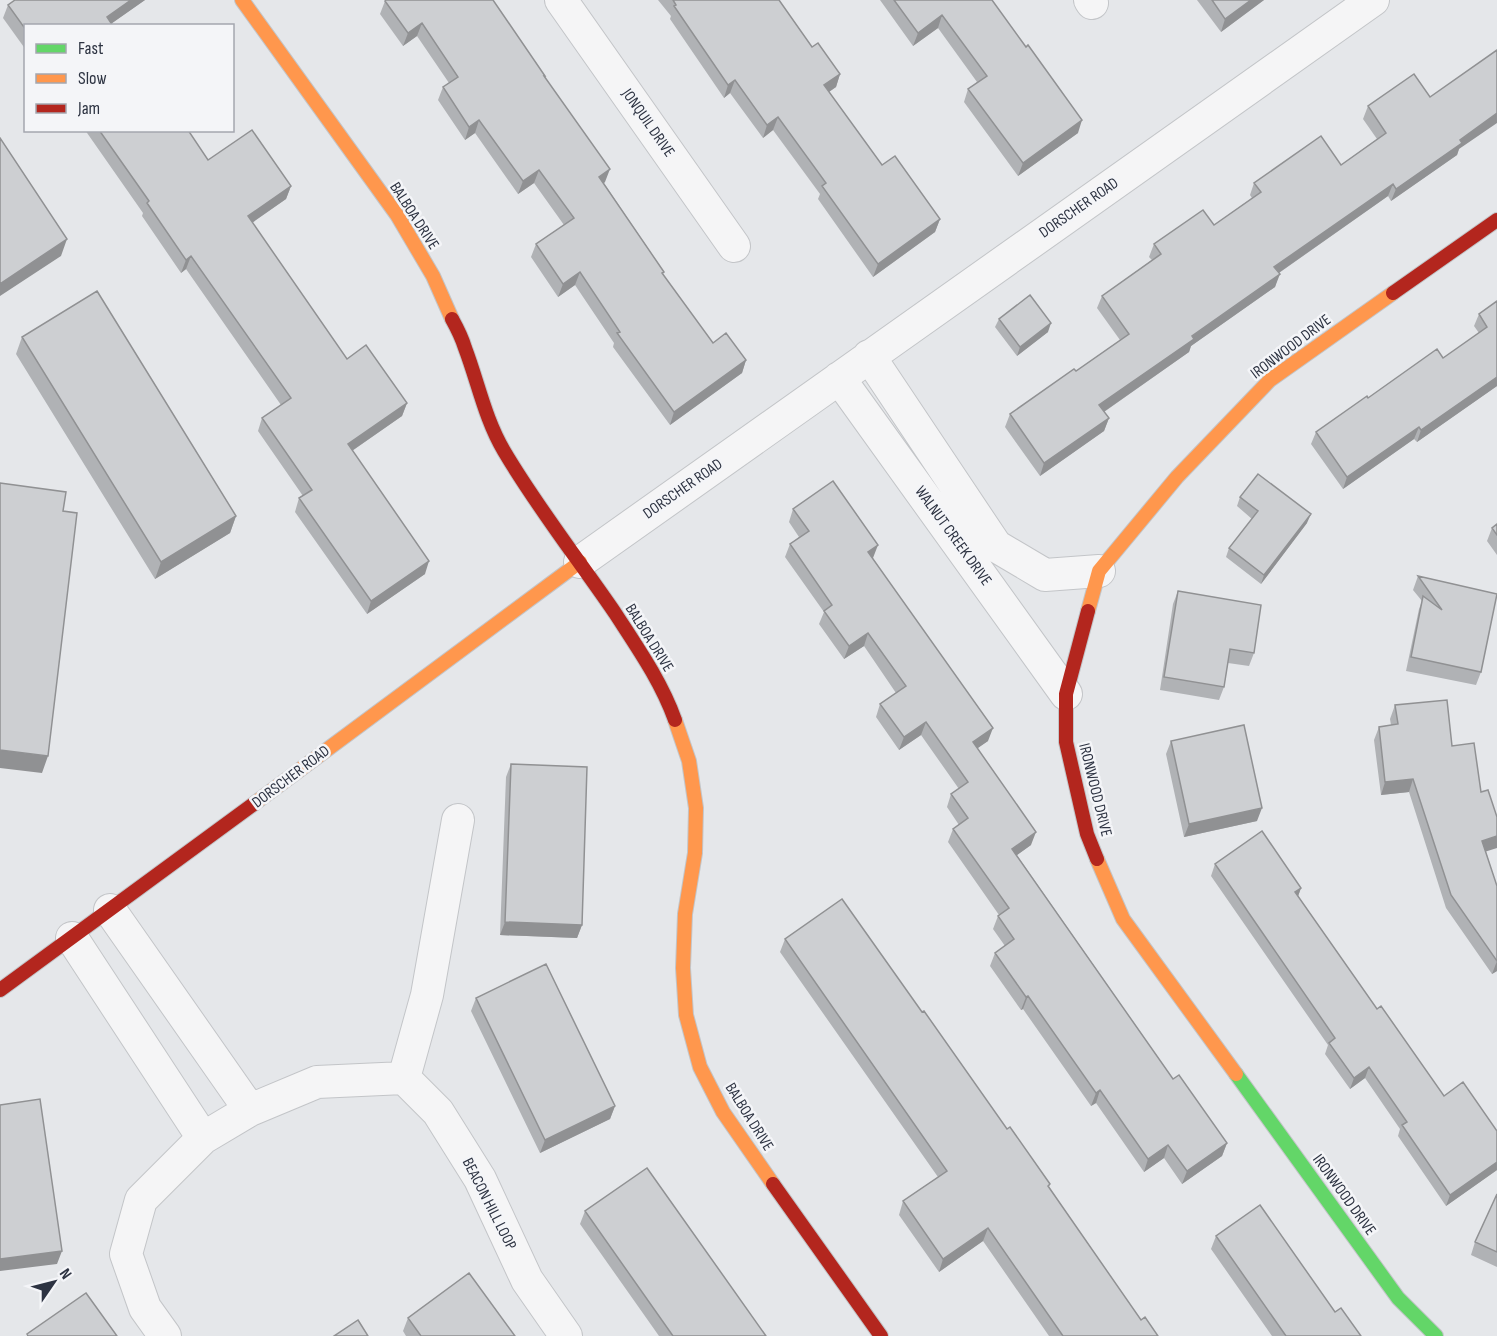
<svg xmlns="http://www.w3.org/2000/svg" width="1497" height="1336" viewBox="0 0 1497 1336" font-family="'Sofia Sans Condensed',sans-serif">
<style>
.lines{fill:none;stroke-linecap:round;stroke-linejoin:round}
.street-casing{stroke:#c3c5c8;stroke-width:34}
.fast-casing{stroke:#c3c5c8;stroke-width:16}
.slow-casing{stroke:#c3c5c8;stroke-width:16}
.jam-casing{stroke:#c3c5c8;stroke-width:16}
.street{stroke:#f5f5f6;stroke-width:32}
.fast{stroke:#63d668;stroke-width:14}
.slow{stroke:#ff974d;stroke-width:14}
.jam{stroke:#b3261e;stroke-width:14}
.wall{fill:#b0b2b5}
.shaded-wall{fill:#909193}
.building{fill:#cdcfd2;stroke:#909193;stroke-width:1.5}
.labels{text-anchor:middle;dominant-baseline:central;stroke-width:5;stroke-linejoin:round;paint-order:stroke}
.street-label{font-size:16px;fill:#2d3342;stroke:#f4f5f8}
</style>
<rect width="100%" height="100%" fill="#e5e7ea"/>
<g class="lines">
<defs>
<path id="street" d="M561,0L734,246
M1090,0L1092,3
M869,356L996,546L1045,575L1099,571
M839,378L1066,694
M580,562L1373,0
M110,910L250,1110
M72,938L203,1138
M404,1078L427,995L458,820
M165,1336L145,1308L126,1254L141,1200L203,1138L250,1110L317,1082L404,1078L438,1112L480,1179L527,1280L566,1336"/>
<path id="fast" d="M1236,1074L1398,1298L1436,1336"/>
<path id="slow" d="M242,0L397,215L433,276L452,319
M1088,611L1099,571L1177,477L1270,380L1393,293
M675,720L689,761L696,808L695,853L685,914L683,968L686,1015L700,1067L723,1112L773,1184
M255,803L580,562
M1097,859L1123,919L1236,1074"/>
<path id="jam" d="M1393,293L1497,220
M452,319C457,328 462,338 465,348C478,382 485,419 504,451C537,507 578,559 615,613C637,647 661,681 675,720
M1088,611L1066,694V742L1087,834L1097,859
M0,990L255,803
M773,1184L881,1336"/>
</defs>
<use href="#street" class="street-casing"/>
<use href="#fast" class="fast-casing"/>
<use href="#slow" class="slow-casing"/>
<use href="#jam" class="jam-casing"/>
<use href="#street" class="street"/>
<use href="#fast" class="fast"/>
<use href="#slow" class="slow"/>
<use href="#jam" class="jam"/>
</g>
<path class="wall" d="M15,0H145L112,23L26,26V50L3,18L8,5Z
M658,0H779L812,47L840,74L836,87L829,92L882,165L940,219L935,232L873,277L818,199L820,194L773,130L763,138L730,93L724,98L670,19L671,16Z
M880,0H992L1078,133L1018,176L964,102L968,89L977,82L938,28L913,46Z
M1197,0H1264L1221,32Z
M385,1L545,76L544,77L605,182L604,183L664,272L663,275L713,343L746,360L742,373L670,425L613,347L614,343L575,285L558,297L531,257L536,244L564,225L534,183L518,194L475,133L465,140L438,100L443,87L449,83L417,36L403,46L380,14Z
M1368,106L1459,149L1457,155L1391,201L1388,196L1279,273L1275,287L1191,346L1189,352L1104,412L1109,418L1104,431L1040,476L1005,427L1010,414L1076,371L1120,340L1097,308L1102,296L1152,260L1149,257L1154,244L1214,225L1252,198L1250,195L1254,183L1341,165L1377,139L1363,119Z
M85,130H188L208,160L291,186L286,199L252,223L347,359L407,403L402,416L352,451L425,574L367,614L295,512L299,498L303,496L258,431L262,418L281,405L186,269L181,273L142,216L143,213Z
M1497,301V386L1417,442L1414,439L1343,489L1311,444L1316,432L1368,398L1443,358L1479,333L1474,326L1479,314Z
M999,319L1048,332L1017,356L995,327Z
M22,337L236,516L230,533L155,579L16,354Z
M1240,497L1307,523L1261,584L1226,557L1229,548L1252,519L1237,506Z
M793,509L873,558L988,741L977,748L1031,845L1017,855L1173,1079L1227,1143L1222,1156L1182,1184L1164,1158L1144,1172L1096,1103L1091,1106L1023,1009L1021,1010L990,966L995,953L1005,946L993,929L998,916L999,915L948,842L953,829L959,825L947,807L951,794L959,789L921,735L899,750L876,717L880,704L896,693L864,646L844,659L819,624L824,612L785,557L790,544L799,537L789,522Z
M1497,524V555L1487,541L1492,528Z
M1418,576L1497,594L1481,672L1476,685L1406,671L1419,609L1422,601L1413,590Z
M1178,591L1254,653L1249,666L1228,663L1224,687L1219,700L1160,690L1173,604Z
M1395,705L1452,746L1497,886V971L1492,974L1446,908L1409,792L1381,795L1374,740L1379,727L1391,725L1390,719Z
M1171,741L1257,821L1184,837L1166,754Z
M511,764L582,925L577,938L500,935L506,777Z
M1215,864L1301,888L1298,896L1377,1009L1444,1096L1497,1131V1170L1446,1206L1398,1136L1400,1129L1365,1078L1350,1089L1325,1054L1328,1045L1211,876Z
M785,939L1007,1129L1050,1184L1049,1187L1141,1320L1158,1336H1049L983,1241L939,1272L899,1215L903,1201L938,1177L780,952Z
M476,998L615,1106L610,1119L540,1153L471,1011Z
M1497,1194V1267L1471,1255L1475,1242Z
M585,1211L766,1336H659L580,1224Z
M1216,1236L1361,1336H1272L1211,1249Z
M408,1318L515,1336H406L403,1331Z"/>
<path class="shaded-wall" d="M131,0H145L108,26L107,17Z
M1251,0H1264L1221,32L1225,19Z
M942,15L938,28L913,46L918,33Z
M422,23L417,36L403,46L408,33Z
M840,74L836,87L820,98L824,85Z
M735,80L730,93L724,98L728,85Z
M1497,113V123L1459,149L1457,155L1391,201L1396,189L1460,140Z
M778,117L773,130L763,138L767,125Z
M479,120L475,133L465,140L469,127Z
M1082,120L1078,133L1018,176L1023,163Z
M610,169L605,182L594,190L599,177Z
M539,170L534,183L518,194L523,181Z
M1393,184L1388,196L1270,279L1274,267Z
M291,186L286,199L243,229L248,216Z
M940,219L935,232L873,277L878,264Z
M67,239L61,256L0,296V284Z
M191,256L186,269L181,273L186,260Z
M580,272L575,285L558,297L563,284Z
M1280,274L1275,287L1191,346L1189,352L1095,418L1099,405L1192,336Z
M1051,323L1048,332L1017,356L1020,347Z
M746,360L742,373L670,425L674,412Z
M1497,377V386L1417,442L1421,430Z
M407,403L402,416L343,457L348,444Z
M1109,418L1104,431L1040,476L1044,463Z
M1419,427L1414,439L1343,489L1347,477Z
M1311,514L1307,523L1261,584L1264,575Z
M236,516L230,533L155,579L161,562Z
M878,545L873,558L863,565L868,552Z
M429,561L425,574L367,614L371,601Z
M868,633L864,646L844,659L849,646Z
M926,722L921,735L899,750L904,737Z
M993,728L988,741L968,755L973,742Z
M0,750L48,756L42,773L0,768Z
M1413,779L1409,792L1381,795L1385,782Z
M1262,808L1257,821L1184,837L1189,824Z
M1036,832L1031,845L1007,862L1012,849Z
M1497,836V848L1478,854L1482,841Z
M1301,888L1297,899L1295,892Z
M505,922L582,925L577,938L500,935Z
M1497,961V971L1492,974Z
M1028,996L1023,1009L1021,1010L1026,997Z
M1369,1067L1365,1078L1350,1089L1354,1078Z
M1100,1090L1096,1103L1091,1106L1096,1093Z
M615,1106L610,1119L540,1153L545,1140Z
M1227,1143L1222,1156L1182,1184L1187,1171Z
M1168,1145L1164,1158L1144,1172L1148,1159Z
M1497,1162V1170L1446,1206L1450,1195Z
M988,1228L983,1241L939,1272L943,1259Z
M62,1251L57,1264L0,1271V1259Z"/>
<path class="building" d="M15,0H131L107,17L113,26H26V30L8,5Z
M386,0H493L545,76H544L610,169L599,177L664,272L662,273L713,343L726,333L746,360L674,412L617,333L620,332L580,272L563,284L536,244L574,218L539,170L523,181L479,120L469,127L443,87L458,77L422,23L408,33L385,1Z
M673,0H779L812,47L818,43L840,74L824,85L882,165L895,156L940,219L878,264L822,186L826,183L778,117L767,125L735,80L728,85L674,6L676,5Z
M894,0H992L1026,47L1028,45L1082,120L1023,163L968,89L987,76L942,15L918,33Z
M1212,0H1251L1225,19Z
M1497,50V113L1460,140L1462,143L1396,189L1393,184L1274,267L1280,274L1192,336L1194,339L1099,405L1109,418L1044,463L1010,414L1074,369L1076,371L1129,334L1102,296L1161,254L1154,244L1203,210L1214,225L1261,192L1254,183L1321,136L1341,165L1386,133L1368,106L1414,74L1430,97Z
M99,130H188L208,160L252,130L291,186L248,216L347,359L366,345L407,403L348,444L429,561L371,601L299,498L312,490L262,418L291,398L191,256L186,260L147,203L149,201Z
M0,138L67,239L0,284Z
M97,291L236,516L161,562L22,337Z
M1030,295L1051,323L1020,347L999,319Z
M1497,301V377L1421,430L1419,427L1347,477L1316,432L1367,396L1368,398L1437,349L1443,358L1487,327L1479,314Z
M1258,474L1311,514L1264,575L1229,548L1258,511L1240,497Z
M833,481L878,545L868,552L993,728L973,742L1036,832L1012,849L1173,1079L1179,1075L1227,1143L1187,1171L1168,1145L1148,1159L1100,1090L1096,1093L1028,996L1026,997L995,953L1014,939L998,916L1009,908L953,829L968,818L951,794L968,782L926,722L904,737L880,704L906,686L868,633L849,646L824,611L832,605L790,544L809,531L793,509Z
M0,483L66,492L63,511L77,513L48,756L0,750Z
M1497,524V535L1492,528Z
M1418,576L1497,594L1481,672L1411,657L1423,596L1442,610Z
M1178,591L1261,605L1254,653L1230,649L1224,687L1164,677Z
M1447,700L1452,746L1474,743L1481,792L1488,790L1497,817V836L1482,841L1497,886V961L1451,895L1413,779L1385,782L1379,727L1398,724L1395,705Z
M1244,725L1262,808L1189,824L1171,741Z
M511,764L587,767L582,925L505,922Z
M1262,831L1301,888L1295,892L1377,1009L1381,1006L1444,1096L1463,1082L1497,1131V1162L1450,1195L1402,1125L1407,1122L1369,1067L1354,1078L1329,1043L1335,1038L1215,864Z
M842,899L922,1012L924,1011L1007,1129L1010,1127L1050,1184L1048,1186L1141,1320L1145,1317L1158,1336H1063L988,1228L943,1259L903,1201L947,1171L785,939Z
M546,964L615,1106L545,1140L476,998Z
M40,1099L62,1251L0,1259V1105Z
M647,1168L766,1336H673L585,1211Z
M1497,1194V1252L1475,1242Z
M1260,1205L1335,1312L1341,1308L1361,1336H1286L1216,1236Z
M469,1273L515,1336H421L408,1318Z
M86,1293L117,1336H28L27,1334Z
M358,1320L368,1336H334Z"/>
<g class="labels">
<g class="street-label">
<text transform="translate(648 123) rotate(55)">JONQUIL DRIVE</text>
<text transform="translate(1079 208) rotate(-35)">DORSCHER ROAD</text>
<text transform="translate(414 216) rotate(57)">BALBOA DRIVE</text>
<text transform="translate(1291 347) rotate(-37)">IRONWOOD DRIVE</text>
<text transform="translate(683 489) rotate(-35)">DORSCHER ROAD</text>
<text transform="translate(953 536) rotate(54)">WALNUT CREEK DRIVE</text>
<text transform="translate(649 638) rotate(58)">BALBOA DRIVE</text>
<text transform="translate(291 777) rotate(-37)">DORSCHER ROAD</text>
<text transform="translate(1095 790) rotate(76)">IRONWOOD DRIVE</text>
<text transform="translate(749 1117) rotate(58)">BALBOA DRIVE</text>
<text transform="translate(1344 1195) rotate(54)">IRONWOOD DRIVE</text>
<text transform="translate(489 1204) rotate(63)">BEACON HILL LOOP</text>
</g>
</g>
<rect x="24" y="24" width="210" height="108" fill="#f4f5f8" stroke="#a4a7af" stroke-width="1.5"/>
<rect x="36" y="44" width="30" height="9" fill="#63d668" stroke="#a4a7af" stroke-width="1.5"/>
<text x="78" y="54" font-size="18" fill="#2d3342">Fast</text>
<rect x="36" y="74" width="30" height="9" fill="#ff974d" stroke="#a4a7af" stroke-width="1.5"/>
<text x="78" y="84" font-size="18" fill="#2d3342">Slow</text>
<rect x="36" y="104" width="30" height="9" fill="#b3261e" stroke="#a4a7af" stroke-width="1.5"/>
<text x="78" y="114" font-size="18" fill="#2d3342">Jam</text>
<g transform="translate(54 1282) rotate(55)" stroke="#f4f5f8" stroke-width="4.5" paint-order="stroke">
<path d="M0-4.5L10 22L0 15L-10 22Z" fill="#2d3342"/>
<text y="-9" font-size="16" font-weight="bold" text-anchor="middle" fill="#2d3342">N</text>
</g>
</svg>
